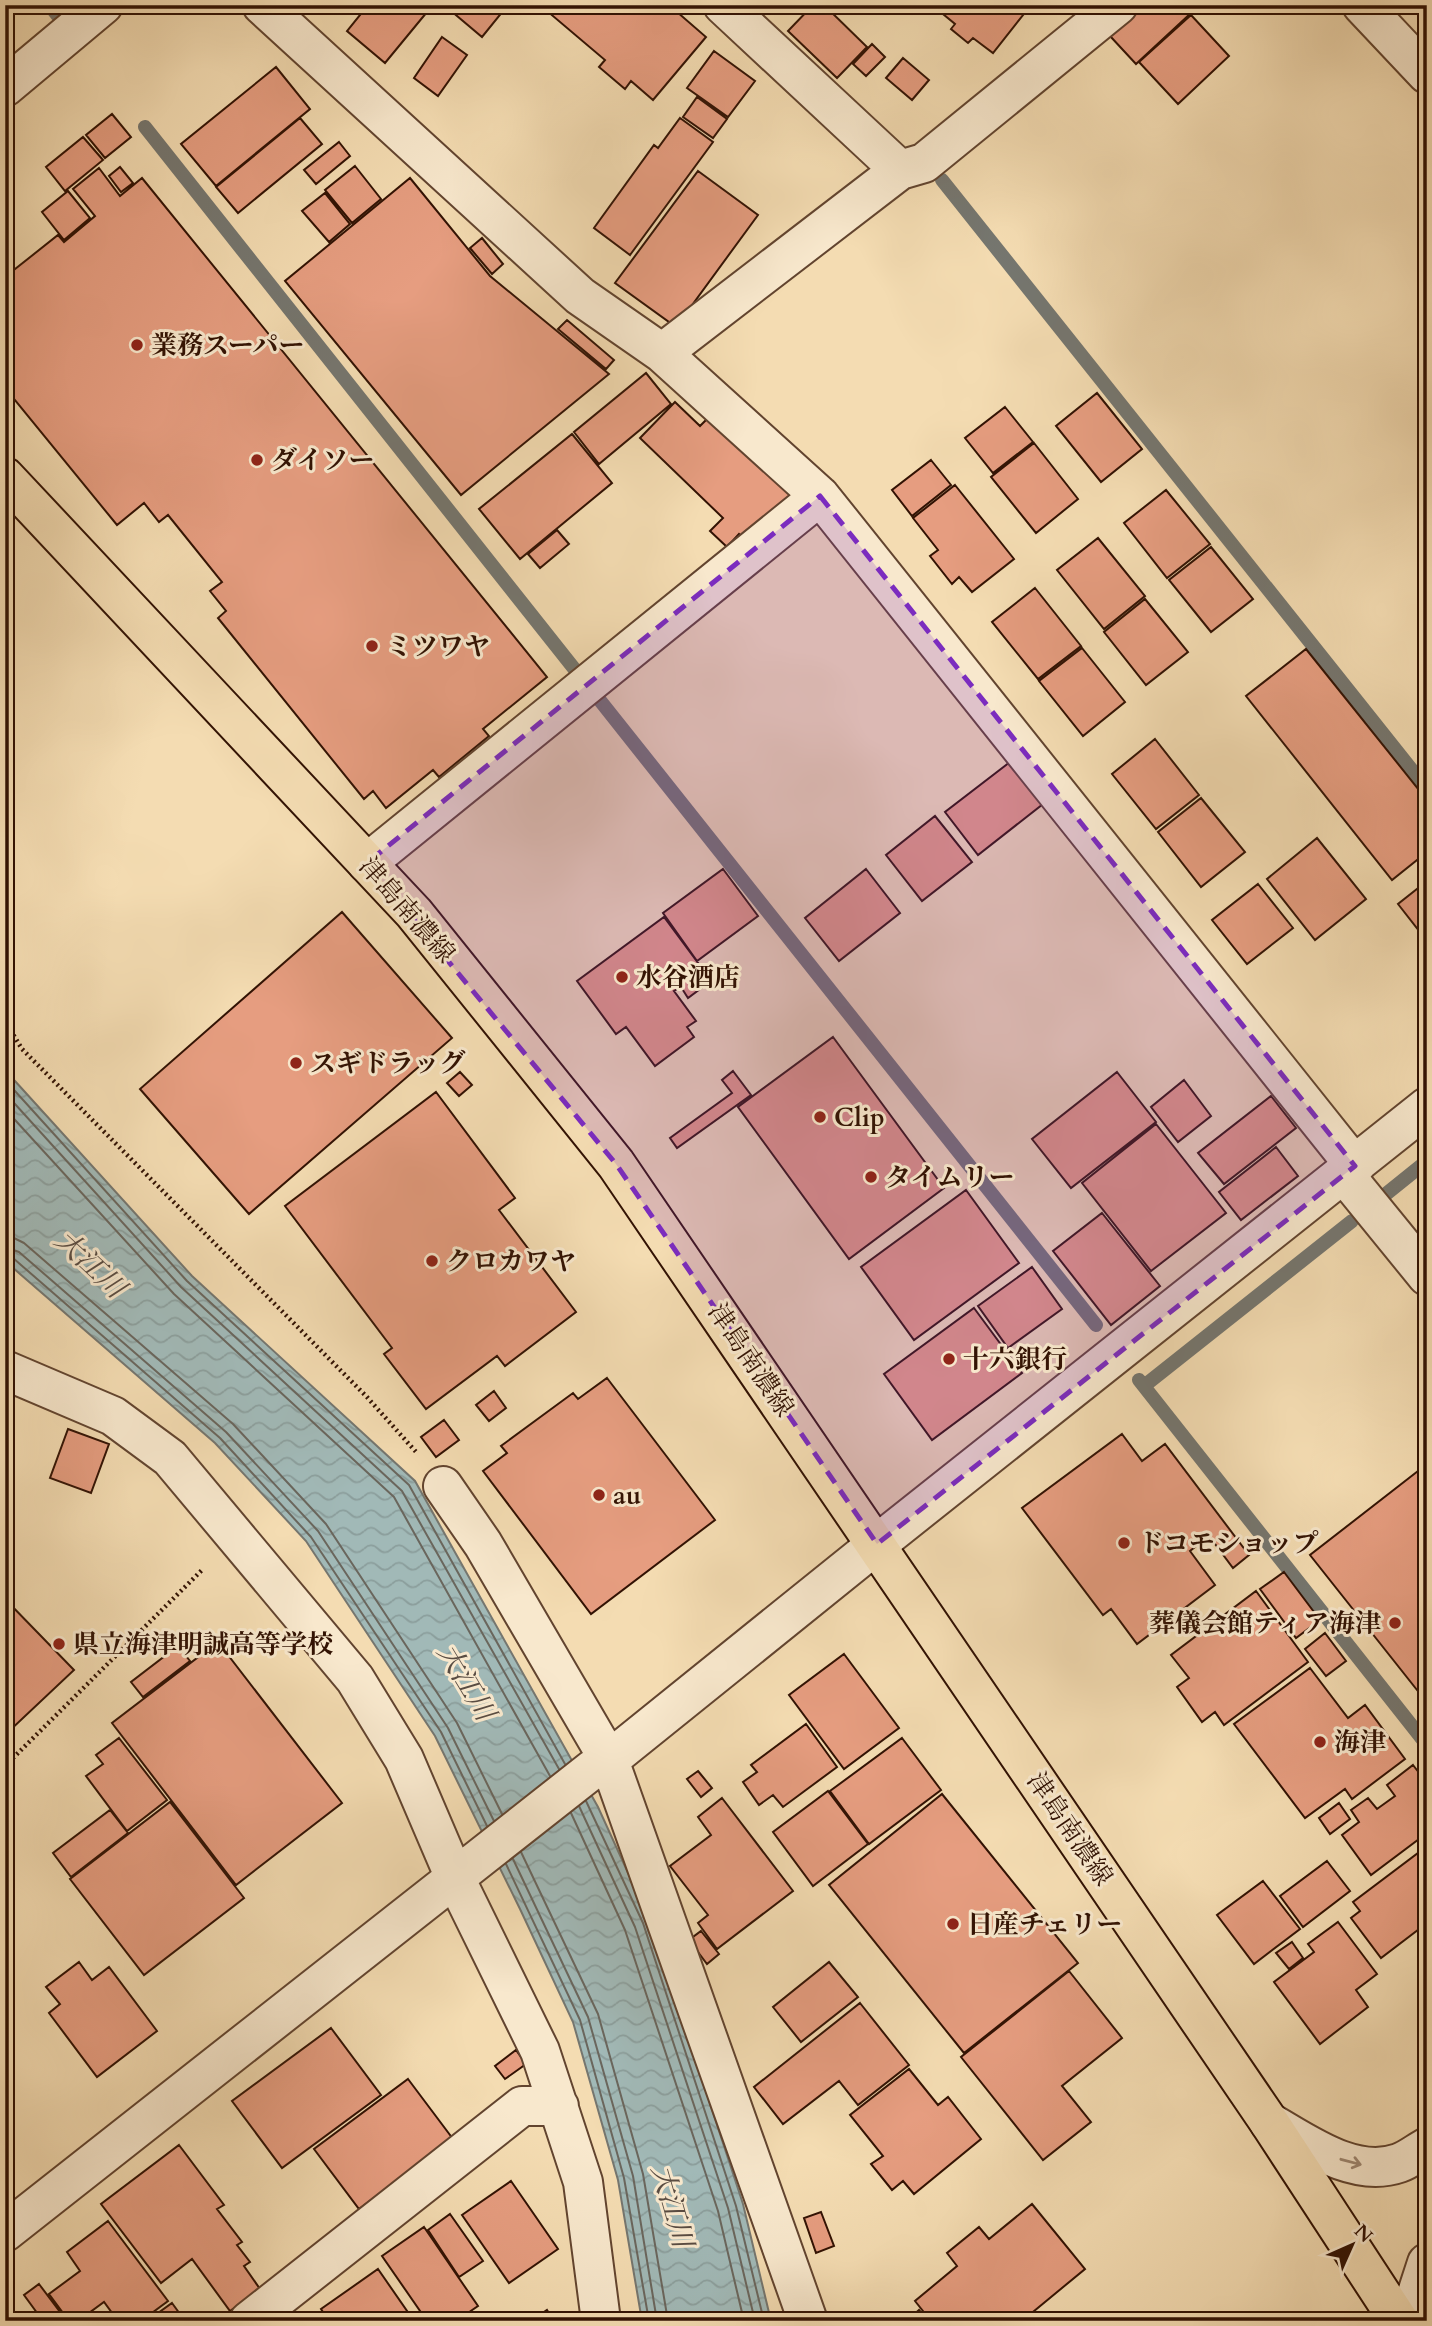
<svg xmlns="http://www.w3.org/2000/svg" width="1432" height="2326" viewBox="0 0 1432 2326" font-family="Cardo,'Noto Serif JP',serif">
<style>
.water{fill:url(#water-waves);stroke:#75766f;stroke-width:2}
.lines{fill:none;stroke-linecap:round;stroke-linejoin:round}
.shore{stroke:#6a665d;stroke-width:2}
.stream{stroke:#75766f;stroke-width:14}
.building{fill:#e69d80;stroke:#321203;stroke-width:2}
.minor-casing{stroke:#62442f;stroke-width:42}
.tertiary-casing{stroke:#62442f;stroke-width:42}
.primary-casing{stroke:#321203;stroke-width:42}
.path{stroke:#321203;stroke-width:4.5;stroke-dasharray:2 3.5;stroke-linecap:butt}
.minor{stroke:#f8e8cd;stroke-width:38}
.tertiary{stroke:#f8e8cd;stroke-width:38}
.primary{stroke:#f4dcb2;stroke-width:38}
.oneway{stroke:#9f8872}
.marked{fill:#7b2cbf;fill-opacity:0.2;stroke:#7b2cbf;stroke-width:5;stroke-dasharray:14 9;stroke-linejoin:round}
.poi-dot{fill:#8f2418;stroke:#f8e8cd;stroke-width:2.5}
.labels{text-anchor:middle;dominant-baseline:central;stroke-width:6;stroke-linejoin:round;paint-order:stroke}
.poi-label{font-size:26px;font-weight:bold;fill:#321203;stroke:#f8e8cd;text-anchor:start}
.street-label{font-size:26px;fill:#321203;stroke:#f8e8cd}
.water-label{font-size:28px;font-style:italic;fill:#594c42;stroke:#f8e8cd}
</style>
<defs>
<pattern id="water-waves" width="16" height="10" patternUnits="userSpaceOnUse" patternTransform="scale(1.75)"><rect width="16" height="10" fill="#a1b9b7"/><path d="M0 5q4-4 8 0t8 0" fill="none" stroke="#8b9e9c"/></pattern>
</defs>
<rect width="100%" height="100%" fill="#f4dcb2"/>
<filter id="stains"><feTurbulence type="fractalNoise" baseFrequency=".00286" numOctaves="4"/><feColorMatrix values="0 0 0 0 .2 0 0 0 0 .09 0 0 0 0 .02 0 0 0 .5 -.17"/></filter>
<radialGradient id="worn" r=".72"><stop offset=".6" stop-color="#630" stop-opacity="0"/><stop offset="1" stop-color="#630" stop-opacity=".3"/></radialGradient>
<path class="water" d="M5,1070L192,1276L415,1481L598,1807L650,1921L743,2204L771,2321H642L618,2180L573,2022L520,1909L435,1736L306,1541L215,1443L5,1261Z"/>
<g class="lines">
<path class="shore" d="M5,1080L187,1281L409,1485L565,1764
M5,1093L181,1287L402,1491L559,1769
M5,1109L174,1294L394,1497L550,1776
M5,1237L14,1238L24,1243L233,1424L326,1524L457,1723L502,1814
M5,1247L19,1252L226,1432L318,1531L448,1728L494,1821
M5,1256L13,1258L220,1438L311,1537L441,1732L487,1826
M586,1801L643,1923L736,2206L764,2321
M579,1806L635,1927L728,2208L755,2321
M571,1813L625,1930L718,2211L744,2321
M521,1852L598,2014L643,2174L668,2321
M513,1859L588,2017L633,2176L657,2321
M506,1864L580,2020L624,2178L649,2321"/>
<path class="stream" d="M54,11L62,21
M145,127L576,671
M942,180L1427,789
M598,698L1096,1325
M1386,1194L1427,1161
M1139,1380L1427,1745
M1144,1386L1352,1221"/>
</g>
<path class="building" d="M368,5H419L427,12L385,63L347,31Z
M444,5H508L482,37Z
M552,5H669L706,37L653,100L631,81L625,89L599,67L605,60L547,11Z
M813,5H824L867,47L837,78L788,31Z
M932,5H1031L993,53L973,38L968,43L951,29L955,24Z
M1143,5H1184L1191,13L1136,64L1110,36Z
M1191,15L1229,56L1178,104L1139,62Z
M442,37L467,55L438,96L414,78Z
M872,44L885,57L866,76L853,64Z
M714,51L755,81L728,117L687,88Z
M903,58L929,80L912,100L886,78Z
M276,67L310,109L216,186L181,144Z
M697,97L727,119L713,138L683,117Z
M112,114L131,137L105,158L86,135Z
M300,118L322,144L238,213L216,187Z
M680,118L713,142L630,255L594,228L654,145L658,148Z
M83,137L103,160L65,191L46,167Z
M339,142L350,156L316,184L304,170Z
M355,166L381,199L352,223L325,190Z
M120,167L133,183L121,192L109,176Z
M99,168L120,196L142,178L547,677L483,729L489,736L439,777L433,770L386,808L373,791L364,799L218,618L226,611L210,591L222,582L168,515L159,522L144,503L117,525L5,388V277L58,235L64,242L95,216L73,189Z
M698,171L758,215L676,327L615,283Z
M410,178L490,276L609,374L461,495L285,281Z
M68,191L90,218L64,240L42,212Z
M325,193L350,224L329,242L302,211Z
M482,238L503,264L492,274L470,248Z
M567,320L614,360L606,369L558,329Z
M646,373L671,404L599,464L574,432Z
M1097,393L1142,449L1101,482L1056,426Z
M675,402L700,426L710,416L793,496L748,543L739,534L727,547L710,531L723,518L640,438Z
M1005,407L1033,442L993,473L965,438Z
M572,434L612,483L520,559L479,509Z
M1034,443L1078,499L1036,533L991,477Z
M931,460L951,485L912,516L892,490Z
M955,485L1014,559L972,592L959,577L952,584L930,556L938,550L913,518Z
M1166,490L1210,544L1167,578L1124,523Z
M557,530L569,544L540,568L528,554Z
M1098,538L1145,596L1104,629L1057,570Z
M1211,547L1253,599L1211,632L1169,580Z
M1035,588L1081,646L1038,679L992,622Z
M1145,599L1188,652L1146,685L1104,632Z
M1082,648L1125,702L1083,736L1039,681Z
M1306,649L1427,800V852L1392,880L1246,696Z
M1155,739L1199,795L1156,829L1112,774Z
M1010,762L1043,804L978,855L945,812Z
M1201,798L1245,852L1201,887L1158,832Z
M935,816L972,862L922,901L886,855Z
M1317,838L1366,899L1315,940L1267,879Z
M723,869L758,916L697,961L663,913Z
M866,869L900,913L839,961L805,918Z
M1427,881V941L1398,904Z
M1258,884L1293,928L1247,964L1212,920Z
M342,912L452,1038L249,1214L140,1089Z
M664,917L704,971L700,973L708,983L688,998L681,987L674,991L696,1021L687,1027L694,1037L655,1066L626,1027L616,1034L577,981Z
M833,1037L944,1188L849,1259L738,1107Z
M733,1071L751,1095L677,1148L670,1138L732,1093L722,1080Z
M460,1072L472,1085L459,1096L447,1083Z
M1117,1072L1156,1122L1071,1188L1032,1139Z
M1184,1080L1211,1116L1178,1142L1151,1107Z
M436,1092L515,1198L499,1210L576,1312L505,1366L497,1356L426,1409L384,1354L392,1348L285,1206Z
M1271,1096L1296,1128L1224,1184L1198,1153Z
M1156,1124L1226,1213L1151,1271L1082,1183Z
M1276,1147L1298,1176L1241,1220L1219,1192Z
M966,1190L1019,1263L914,1340L861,1267Z
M1102,1213L1160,1286L1111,1325L1053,1251Z
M1032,1267L1062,1309L1008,1348L978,1306Z
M974,1308L1022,1373L932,1440L884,1374Z
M607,1378L715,1520L591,1614L483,1471L507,1453L501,1446L573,1393L578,1399Z
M494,1391L506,1408L489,1421L476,1405Z
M444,1420L459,1440L436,1457L421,1437Z
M68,1429L109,1444L91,1493L50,1478Z
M1122,1434L1142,1461L1165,1444L1249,1555L1233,1568L1209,1536L1190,1551L1215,1585L1137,1644L1111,1609L1103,1615L1022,1508Z
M1427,1464V1691L1421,1695L1310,1555Z
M1284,1572L1320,1620L1296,1638L1260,1589Z
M1256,1591L1308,1662L1224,1725L1215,1712L1202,1722L1177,1687L1189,1678L1171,1655Z
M5,1599L74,1670L5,1735Z
M1325,1633L1346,1661L1326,1676L1305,1649Z
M218,1642L342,1803L236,1885L112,1723Z
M178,1646L190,1661L143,1697L131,1682Z
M844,1654L899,1728L844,1769L789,1695Z
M1310,1668L1348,1718L1365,1705L1405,1759L1352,1799L1345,1789L1305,1818L1234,1724Z
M806,1724L837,1767L783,1807L773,1795L759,1805L743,1782L757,1772L751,1765Z
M119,1738L167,1800L127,1831L86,1776L103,1764L96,1755Z
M902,1738L941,1790L869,1844L830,1791Z
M1413,1765L1427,1783V1833L1371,1875L1342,1835L1359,1822L1351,1810L1368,1798L1377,1809L1395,1796L1387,1785Z
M698,1771L712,1788L701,1797L687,1779Z
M828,1791L868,1844L813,1886L773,1832Z
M942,1794L1078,1963L964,2053L829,1885Z
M722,1798L793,1891L717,1949L698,1923L708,1915L670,1866L711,1835L698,1817Z
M170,1802L244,1898L144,1975L70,1879Z
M1339,1803L1350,1819L1330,1834L1319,1818Z
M110,1810L128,1833L71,1877L53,1853Z
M1422,1850L1427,1857V1923L1381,1958L1351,1918L1360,1911L1353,1902Z
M1327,1861L1350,1891L1303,1927L1280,1896Z
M1263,1881L1300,1929L1254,1964L1217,1915Z
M1338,1922L1377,1974L1356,1990L1368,2007L1320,2044L1274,1982L1314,1952L1308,1944Z
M701,1931L719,1954L707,1964L689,1940Z
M1292,1942L1303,1958L1289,1969L1276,1953Z
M79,1962L92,1980L109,1967L157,2031L97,2077L49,2013L60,2004L46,1987Z
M829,1962L858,1997L801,2042L773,2007Z
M1069,1971L1122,2038L1062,2086L1091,2122L1043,2160L961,2057Z
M860,2003L909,2065L858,2105L839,2081L783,2124L754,2087Z
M331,2028L381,2095L282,2168L232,2101Z
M516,2050L526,2064L505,2079L495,2066Z
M909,2069L938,2105L948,2097L981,2139L914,2194L903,2181L892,2190L871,2164L883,2156L850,2115Z
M408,2079L453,2139L359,2209L314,2149Z
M179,2145L224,2205L217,2209L242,2242L237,2245L250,2262L244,2266L260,2289L230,2311L192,2259L161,2283L101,2204Z
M511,2181L558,2249L509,2283L462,2215Z
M1032,2204L1085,2269L1022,2321H931L915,2301L957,2266L947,2253L979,2227L989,2239Z
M821,2212L834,2246L816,2253L804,2218Z
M450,2214L483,2261L459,2277L428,2230Z
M108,2221L168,2301L141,2321H118L104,2302L78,2321H69L49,2294L80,2271L67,2252Z
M424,2227L478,2306L456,2321H427L382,2256Z
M378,2269L414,2321H329L321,2309Z
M39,2284L63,2316L57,2321H43L24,2295Z
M172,2303L185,2321H147Z
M547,2310L554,2321H531Z
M919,2310L928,2321H910L909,2319Z
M11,2311L18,2321H5V2315Z"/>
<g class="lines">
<defs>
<path id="minor" d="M262,5L580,296L662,353L820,496L1355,1166
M1362,5L1427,74
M5,87L103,5
M900,170L924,163L1118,5
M662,353L900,170L723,5
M367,863L820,496
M1344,1174L1427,1276
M5,1370L113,1416L170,1458L355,1679L404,1759L455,1878L540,2051L583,2182L601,2321
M443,1486L483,1544L609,1760L808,2321
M5,2232L593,1769L609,1760L877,1544
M249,2321L522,2106H559"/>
<path id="tertiary" d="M877,1544L1427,1107
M1269,2122C1306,2143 1354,2179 1399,2163C1408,2160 1418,2152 1427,2147
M1408,2321L1427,2263"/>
<path id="primary" d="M5,477L414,913L616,1164L1269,2122L1399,2321"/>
</defs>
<use href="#minor" class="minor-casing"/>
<use href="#tertiary" class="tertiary-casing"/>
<use href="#primary" class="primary-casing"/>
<path class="path" d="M5,1021L22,1049L366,1396L417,1453
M5,1766L203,1569"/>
<use href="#minor" class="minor"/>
<use href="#tertiary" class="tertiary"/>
<use href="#primary" class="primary"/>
</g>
<defs><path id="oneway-shaft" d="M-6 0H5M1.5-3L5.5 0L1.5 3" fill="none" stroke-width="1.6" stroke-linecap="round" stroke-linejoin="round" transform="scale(1.75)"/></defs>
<use class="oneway" href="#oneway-shaft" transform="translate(1351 2162) rotate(15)"/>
<path class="marked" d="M820,496L1355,1166L877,1544L616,1164L367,863Z"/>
<g class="poi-dot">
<circle cx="137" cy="345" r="7"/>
<circle cx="257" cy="460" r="7"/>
<circle cx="372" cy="646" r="7"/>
<circle cx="622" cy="977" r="7"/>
<circle cx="296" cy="1063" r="7"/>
<circle cx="820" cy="1117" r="7"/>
<circle cx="871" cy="1177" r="7"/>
<circle cx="432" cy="1261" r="7"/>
<circle cx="949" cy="1359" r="7"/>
<circle cx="599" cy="1495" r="7"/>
<circle cx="1124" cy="1543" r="7"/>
<circle cx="1395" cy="1623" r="7"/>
<circle cx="59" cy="1644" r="7"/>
<circle cx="1320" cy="1742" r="7"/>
<circle cx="953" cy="1924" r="7"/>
</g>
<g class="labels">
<g class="poi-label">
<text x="151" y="345">業務スーパー</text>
<text x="271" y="460">ダイソー</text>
<text x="386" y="646">ミツワヤ</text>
<text x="636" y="977">水谷酒店</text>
<text x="310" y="1063">スギドラッグ</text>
<text x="834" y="1117">Clip</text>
<text x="885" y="1177">タイムリー</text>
<text x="446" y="1261">クロカワヤ</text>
<text x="963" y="1359">十六銀行</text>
<text x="613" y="1495">au</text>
<text x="1138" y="1543">ドコモショップ</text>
<text x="1381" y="1623" text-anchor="end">葬儀会館ティア海津</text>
<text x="73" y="1644">県立海津明誠高等学校</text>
<text x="1334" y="1742">海津</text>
<text x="967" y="1924">日産チェリー</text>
</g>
<g class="street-label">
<text transform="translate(407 910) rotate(49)">津島南濃線</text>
<text transform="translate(751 1360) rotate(56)">津島南濃線</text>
<text transform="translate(1070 1829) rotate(56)">津島南濃線</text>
</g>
<g class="water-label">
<text transform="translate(90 1264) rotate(43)">大江川</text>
<text transform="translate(466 1682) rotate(59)">大江川</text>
<text transform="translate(672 2206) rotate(74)">大江川</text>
</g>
</g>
<rect width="1432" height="2326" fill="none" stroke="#f4dcb2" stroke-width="28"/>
<rect x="7" y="7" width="1418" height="2312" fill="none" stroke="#321203" stroke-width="3.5"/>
<rect x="14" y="14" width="1404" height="2298" fill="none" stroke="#321203" stroke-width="2"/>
<g transform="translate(1352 2245) rotate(45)" stroke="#f8e8cd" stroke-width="5" paint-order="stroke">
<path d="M0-5L12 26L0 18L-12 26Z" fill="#321203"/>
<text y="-10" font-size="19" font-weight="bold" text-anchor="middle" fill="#321203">N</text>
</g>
<rect width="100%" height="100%" filter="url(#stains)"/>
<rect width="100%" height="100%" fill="url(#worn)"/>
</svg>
